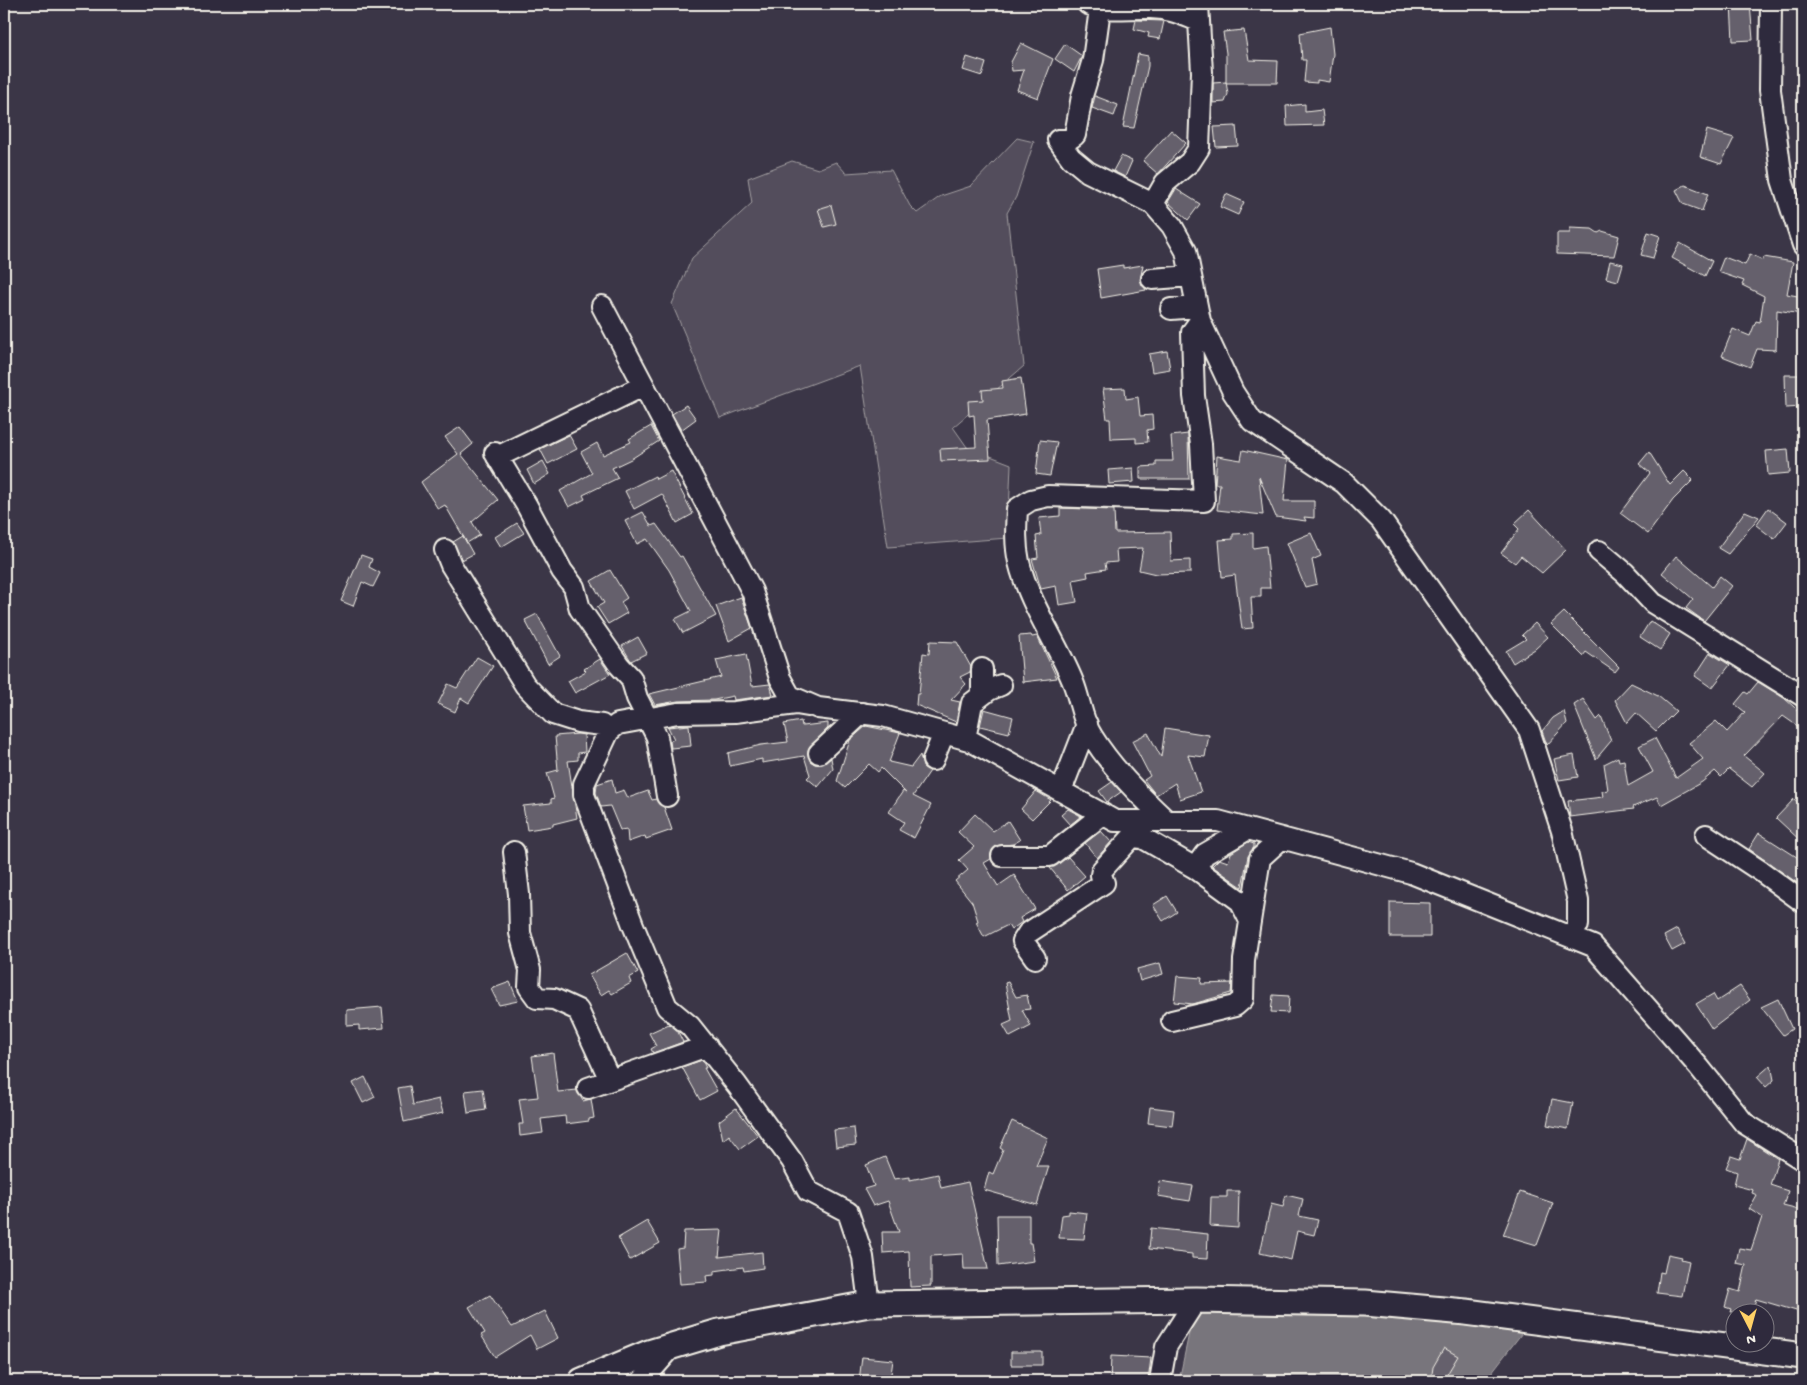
<svg xmlns="http://www.w3.org/2000/svg" width="1807" height="1385" viewBox="0 0 1807 1385" font-family="'Gochi Hand',sans-serif">
<style>
.green{fill:#534e5c;stroke:#a4a0a2}
.water{fill:#78747b;stroke:#aaa6a7}
.building{fill:#65616c;stroke:#f4f1e8}
.lines{fill:none;stroke-linecap:round;stroke-linejoin:round}
.minor-casing{stroke:#f4f1e8;stroke-width:24}
.major-casing{stroke:#f4f1e8;stroke-width:29}
.minor{stroke:#2f2a3d;stroke-width:20}
.major{stroke:#2f2a3d;stroke-width:25}
</style>
<rect width="100%" height="100%" fill="#3b3647"/>
<filter id="ink" filterUnits="userSpaceOnUse"><feTurbulence type="fractalNoise" baseFrequency=".02" numOctaves="2"/><feDisplacementMap in="SourceGraphic" scale="10" xChannelSelector="R" yChannelSelector="G"/><feConvolveMatrix kernelMatrix="1 2 1 2 8 2 1 2 1" color-interpolation-filters="sRGB"/></filter>
<g filter="url(#ink)">
<path class="green" d="M1017,138L1034,142L1016,197L1007,213L1024,366L953,427L967,447L1011,464L1008,538L888,547L860,366L720,418L672,304L692,258L752,203L748,178L792,161L818,169L836,162L846,173L891,170L910,206L917,213L941,196L971,186Z"/>
<path class="water" d="M1196,1300L1532,1320L1485,1381H1179Z"/>
<path class="building" d="M1731,4H1750L1753,40L1733,41Z
M1136,20L1164,21L1160,39L1148,37L1149,33L1134,29Z
M1330,27L1333,54L1329,82L1317,80V83L1304,82L1306,60H1302L1300,33Z
M1244,30L1249,60L1278,61L1277,83H1226V53L1223,32Z
M1021,43L1053,59L1038,98L1017,90L1024,70L1012,71L1011,62Z
M1065,44L1082,56L1074,72L1055,59Z
M1138,54L1148,56V66L1134,128L1123,127Z
M967,57L986,63L982,76L963,70Z
M1226,82L1228,94L1225,102L1213,103V83Z
M1095,96L1118,105L1114,116L1092,108Z
M1305,104V112L1322,110L1324,125L1287,126L1286,106Z
M1236,126L1238,146L1216,147L1214,127Z
M1171,130L1186,143L1158,174L1143,161Z
M1707,130L1734,138L1721,164L1700,157Z
M1121,156L1132,161L1125,177L1113,171Z
M1685,185L1708,194L1702,211L1683,204L1676,190Z
M1176,189L1200,204L1188,220L1168,202Z
M1226,194L1244,202L1238,215L1220,207Z
M831,205L836,224L824,227L818,209Z
M1570,228L1592,229L1598,233L1602,231L1619,236L1614,256L1557,254V233H1570Z
M1648,232L1660,236L1653,258L1641,255Z
M1680,243L1712,261L1705,276L1672,258Z
M1750,254L1763,260L1764,257L1793,262L1787,294L1803,297L1801,314L1777,310L1776,350L1757,349L1750,367L1722,356L1733,329L1750,336L1756,321L1760,322L1764,296L1742,285L1744,281L1718,272L1724,257L1745,265Z
M1610,261L1623,264L1618,281L1606,278Z
M1123,265V268L1143,265L1140,280L1146,290L1101,298L1097,269Z
M1167,351L1170,369L1152,372L1149,354Z
M1785,375H1803V407L1786,408Z
M1021,378L1026,414L987,420L990,459L941,461L940,449L976,447L974,415L969,416L968,401L983,400L982,390L1003,388L1002,381Z
M1125,388L1126,399L1138,397L1140,416L1152,415L1153,429L1147,430L1148,442L1136,443V438L1111,439L1110,419H1107L1103,389Z
M686,405L696,419L681,430L672,414Z
M651,426L659,441L631,459L612,468L618,478L583,495L585,499L569,507L560,491L592,473L581,452L597,443L603,455L631,442L629,439Z
M460,427L473,444L461,454L498,500L472,522L480,535L467,543L445,505L438,509L421,482L458,454L445,437Z
M1188,434L1189,479H1140V467L1156,466V461H1173L1171,436Z
M569,435L577,449L548,464L540,449Z
M1040,440L1057,442L1050,476L1036,474Z
M1788,449L1790,473L1768,475L1766,451Z
M1243,450L1288,460L1284,501H1314V518L1304,517L1306,521L1276,517L1259,477L1263,515L1217,510L1220,484H1215L1217,456L1241,460Z
M1649,452L1670,485L1684,471L1693,480L1673,500L1648,534L1620,513L1650,473L1639,464Z
M543,461L550,474L534,484L527,470Z
M1133,468L1134,482L1109,484L1108,470Z
M671,471L693,514L677,523L662,494L634,509L625,491L655,476L656,479Z
M1060,508L1114,510L1115,533L1170,532L1171,561L1190,560V573L1156,574L1139,570L1143,548L1116,549L1117,562L1105,563L1106,569L1087,572L1088,577L1073,580L1077,602L1059,605L1056,586L1041,589L1032,559L1038,558L1036,536L1041,535L1039,518L1060,516Z
M1768,508L1787,522L1774,539L1756,525Z
M1529,510L1566,550L1542,573L1521,556L1515,563L1501,553L1519,529L1514,524Z
M1745,511L1759,517L1728,554L1718,548Z
M643,512L651,526L656,524L680,557L682,556L716,616L683,633L675,619L691,611L669,570L647,539L637,544L625,521Z
M517,523L524,533L501,547L495,537Z
M1253,533V548L1266,546L1270,588H1261V597H1251L1253,628L1242,629L1235,575L1222,577L1219,540L1233,539V534Z
M1311,533L1321,556L1312,560L1317,584L1305,587L1287,543Z
M463,536L473,554L462,560L453,542Z
M361,555L372,559L369,567L380,573L373,587L362,582L353,606L341,601Z
M1676,556L1712,587L1720,576L1732,586L1704,621L1686,608L1693,599L1662,573Z
M610,570L627,598L621,602L627,613L608,624L597,607L604,603L591,581Z
M741,597L752,628L729,641L716,606Z
M1564,612L1619,667L1615,672L1586,652L1583,656L1551,624Z
M537,614L560,656L548,664L525,620Z
M1650,621L1670,634L1660,650L1640,637Z
M1535,623L1548,637L1535,649L1513,663L1506,651L1526,639L1522,635Z
M1031,635L1032,637L1037,636L1057,678L1023,682L1019,636Z
M638,637L647,653L631,661L622,646Z
M930,641L957,642L971,667L970,672L960,677L966,684L951,700L960,702L956,722L916,705L917,694H919L923,653L929,654Z
M1710,653L1730,665L1712,688L1695,676Z
M746,654L752,686L770,684L773,695L734,700L733,696L714,700L678,701L655,705L649,694L721,677L716,660Z
M477,657L493,666L469,703L461,698L455,712L438,704L448,684L457,688Z
M600,659L610,674L575,693L568,681L586,671L584,669Z
M1758,682L1784,698L1803,715V730L1783,716L1744,756L1765,773L1752,787L1729,769L1721,777L1715,771L1702,782L1661,805L1657,797L1633,807L1634,809L1570,817L1568,801L1603,797L1602,791L1608,790L1604,764L1618,757L1619,761L1624,760L1628,786L1653,772L1639,746L1655,738L1676,778L1703,759L1689,743L1716,721L1727,732L1745,712L1735,704L1745,692L1748,694Z
M1631,683L1658,696L1676,711L1656,731L1636,713L1627,723L1615,700Z
M1583,699L1597,720L1601,716L1611,741L1596,759L1574,705Z
M984,709L1013,717L1009,733L980,726Z
M1564,711L1567,723L1547,745L1542,731L1553,718Z
M801,721L802,726L828,723V728L808,750L810,761L815,764H822L831,758L833,769L818,787L807,778L810,775L804,756L762,763V759L730,766L728,753L761,745L788,742L784,724Z
M689,725L691,746L671,748L670,741L674,739L668,727Z
M866,726L900,733L889,762L911,767L920,755L923,767L930,771L913,796L931,805L914,838L899,830L904,822L889,812L903,791L906,793L881,768L878,772L869,764L845,788L837,781L850,740Z
M1165,728L1209,735L1205,757L1188,755L1201,792L1180,799L1175,783L1156,795L1144,780L1150,776L1132,741L1148,733L1161,757Z
M578,734L584,735L585,752L578,753V760L568,761L577,818L553,824V826L527,830L523,806L551,803V799L554,798L547,773L558,770L555,736Z
M1574,755L1578,777L1559,780L1554,759Z
M612,779L615,793L624,790L628,798L648,791L652,800L656,799L664,807L672,830L646,839L645,836L628,842L627,829L620,830L610,806L601,807L596,793L597,784Z
M1112,782L1121,792L1107,802L1099,791Z
M1036,791L1051,800L1032,819L1021,809Z
M1794,799L1803,806V809L1797,818L1803,823V843L1776,818Z
M1068,809L1081,816L1070,825L1061,815Z
M975,814L993,831L1008,821L1020,840L1013,844L996,846L992,851L991,859L984,863L998,886L1014,875L1035,909L1020,918L1022,922L1011,930L1008,925L984,937L976,922L978,921L972,902L955,881L968,870L959,860L974,847L958,832Z
M1101,831L1111,842L1097,858L1085,843Z
M1759,833L1803,861V887L1749,849Z
M1248,842L1254,844V848L1248,856L1242,887L1212,866L1219,859L1228,862L1231,853Z
M1068,857L1085,876L1068,890L1050,868Z
M1167,896L1177,912L1163,921L1153,905Z
M1390,902L1430,903V937H1390Z
M1677,929L1685,944L1672,951L1664,936Z
M627,953L638,973L629,978L631,983L612,994L609,990L601,995L589,975Z
M1160,963L1163,974L1140,981L1137,969Z
M1177,976L1202,978L1201,984L1232,983L1231,993L1193,1004L1174,1002Z
M510,982L518,1001L499,1005L491,989Z
M1008,982L1016,997L1027,995L1030,1009L1022,1010L1031,1026L1010,1037L1003,1025L1012,1021L1005,983Z
M1740,986L1750,1000L1712,1029L1696,1004L1713,994L1717,1001Z
M1273,995L1289,996L1288,1013L1271,1012Z
M1778,999L1792,1029L1783,1035L1761,1007Z
M382,1007L384,1028L359,1030V1025L347,1026V1010Z
M669,1024L677,1030L683,1042L653,1053L651,1049L656,1046L649,1033Z
M553,1053L558,1092L577,1090L583,1101L591,1099L594,1118L589,1119V1121L566,1124L565,1116L541,1119L543,1133L520,1136L519,1124H523L519,1099L538,1097L532,1056Z
M702,1060L706,1068H704L717,1091L700,1100L682,1067Z
M1771,1065L1774,1080L1766,1087L1757,1077Z
M365,1077L375,1097L363,1103L353,1083Z
M410,1086L413,1105L439,1099L443,1113L404,1122L398,1088Z
M483,1089L486,1110L468,1113L465,1091Z
M1552,1099L1573,1103L1568,1129L1547,1125Z
M1150,1107L1174,1110L1172,1126L1148,1123Z
M736,1108L758,1136L740,1149L729,1135L723,1140L719,1121Z
M1012,1121L1048,1138L1036,1166H1049L1037,1205L984,1190L989,1172L993,1174L1003,1150L1000,1148Z
M854,1128L856,1145L836,1147L834,1130Z
M1747,1139L1778,1159L1770,1185L1788,1191L1783,1206L1803,1211V1313L1756,1299L1752,1312H1730L1731,1309L1725,1307L1730,1289L1740,1292L1746,1265L1736,1263L1739,1248L1751,1250L1762,1217L1749,1209L1757,1195L1752,1193L1753,1190L1734,1185L1737,1172L1726,1168L1731,1156L1740,1159Z
M885,1157L894,1179L910,1177V1180L938,1174L941,1188L968,1182L988,1269H964L963,1254L931,1256V1286L910,1287L909,1251L883,1253L882,1232H899L888,1201L873,1206L864,1189L874,1186L866,1165Z
M1160,1181L1193,1186L1190,1201L1158,1196Z
M1227,1191H1239L1238,1228L1210,1226L1211,1197H1227Z
M1520,1192L1553,1203L1537,1245L1503,1235Z
M1286,1195L1303,1199L1299,1216L1318,1220L1314,1235L1297,1231L1291,1260L1260,1253L1271,1204L1283,1207Z
M1069,1211L1087,1213L1084,1239L1059,1238L1062,1215L1069,1214Z
M997,1215H1029V1243H1031L1034,1261L998,1266Z
M647,1221L660,1243L630,1260L618,1238Z
M1151,1228L1208,1234L1207,1259L1192,1258V1254L1149,1249Z
M722,1230L719,1257L762,1252L763,1268L744,1271L743,1267L714,1271V1275L706,1276L707,1282L680,1284L677,1249L683,1248L684,1231Z
M1668,1254L1682,1257L1681,1259L1689,1261L1682,1296L1657,1293L1660,1272L1664,1273Z
M490,1295L512,1327L545,1311L558,1338L537,1349L530,1335L495,1357L481,1335L485,1333L469,1307Z
M1444,1348L1458,1356L1443,1381H1431L1433,1367Z
M1011,1352H1042V1365H1011Z
M1111,1356L1151,1358L1148,1381H1110Z
M862,1357L893,1360L890,1381H859Z"/>
<g class="lines">
<defs>
<path id="minor" d="M1088,4C1107,12 1129,7 1150,8C1168,8 1183,15 1199,21
M1771,4L1770,90L1782,180L1803,245
M1058,140L1071,158L1088,172L1153,204L1172,226L1186,251L1200,321L1233,392L1252,421L1344,483L1381,520L1529,730L1562,831L1578,901V925
M1058,140H1068L1075,135L1082,96L1093,60L1100,9
M1153,204L1165,183L1190,162L1199,148L1202,72L1198,4
M1152,279L1191,276
M602,306L752,591L780,678L790,696L818,708L883,716L969,740L1115,821H1218L1411,873L1593,946L1699,1067L1744,1123L1803,1160
M1171,309L1197,307
M495,453L527,506L562,571L574,587L580,609L619,665L631,678L637,698L657,737L667,796
M497,457L643,386
M445,550L451,565L525,685L553,714L578,722L602,725L609,731
M1599,551L1625,573L1653,603L1803,696
M982,669V695
M808,706L796,704L735,712L678,713L618,724L609,731L584,784V795L633,925L667,1007L690,1026L737,1085L792,1161L808,1191L848,1212L863,1257L869,1304
M965,739L972,703L989,690L1001,685
M819,753L862,713
M933,760L944,733
M1061,791L1087,724
M1167,821C1139,795 1112,768 1092,736C1082,721 1080,699 1073,682C1057,642 1029,604 1019,562C1015,544 1016,527 1017,509L1031,500L1048,496L1204,501L1201,444L1194,396L1192,332L1200,321
M1248,829L1205,854L1195,868L1240,901L1250,921
M1706,835L1762,872L1803,902
M514,852L519,894L520,933L530,970L529,987L537,998L554,999L578,1010L610,1080
M1002,856H1050L1103,814
M1035,958L1023,941L1028,933L1104,883L1101,875L1102,870L1132,837L1143,838L1195,868
M1172,1021L1235,1006L1243,999L1244,960L1260,858L1282,838
M588,1088L707,1046
M642,1381L672,1347
M1160,1381L1166,1347L1196,1300"/>
<path id="major" d="M582,1381L649,1353L719,1332L869,1304L1196,1300L1365,1303L1466,1312L1803,1356"/>
</defs>
<use href="#minor" class="minor-casing"/>
<use href="#major" class="major-casing"/>
<use href="#minor" class="minor"/>
<use href="#major" class="major"/>
</g>
</g>
<rect width="1807" height="1385" fill="none" stroke="#2f2a3d" stroke-width="20"/>
<rect x="10" y="10" width="1787" height="1365" fill="none" stroke="#f4f1e8" stroke-width="2" filter="url(#ink)"/>
<g transform="translate(1750 1328) rotate(174)"><circle r="24" fill="#2f2a3d" stroke="#7e7a81"/>
<path d="M0-4L9 19L0 12L-9 19Z" fill="#ffd166"/>
<text y="-8" font-size="14" font-weight="bold" text-anchor="middle" fill="#f4f1e8">N</text>
</g>
</svg>
